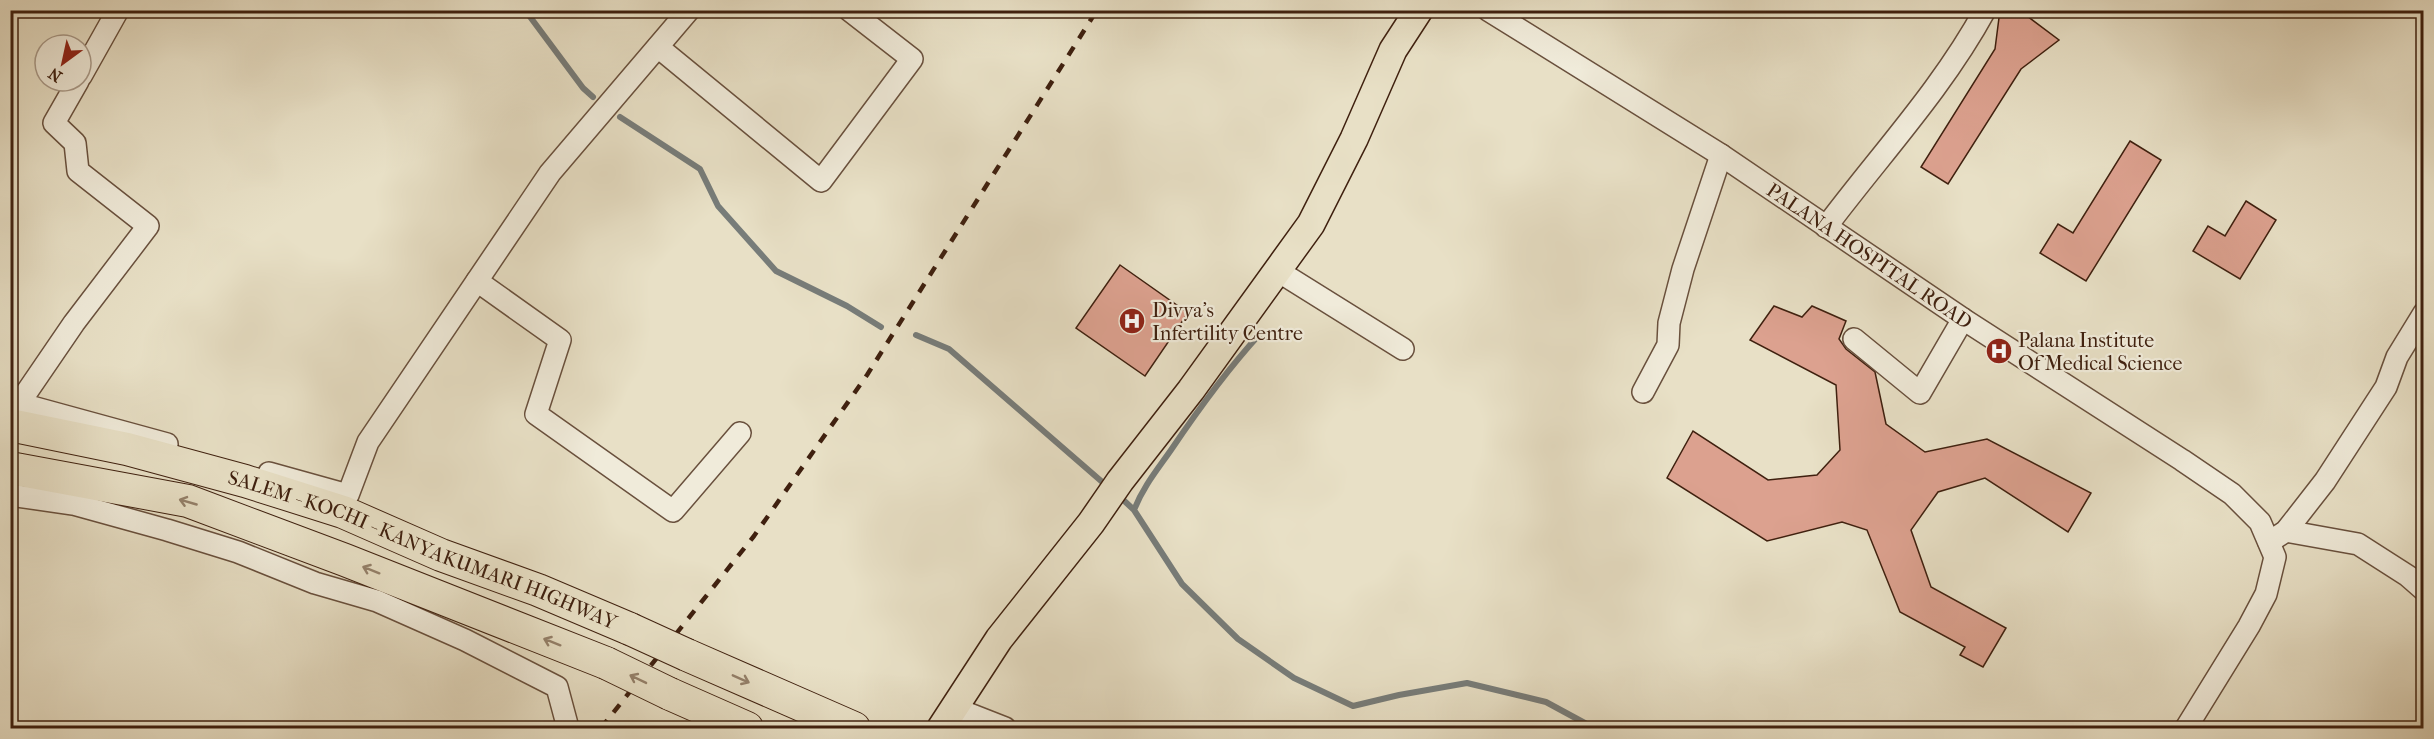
<svg xmlns="http://www.w3.org/2000/svg" width="2434" height="739" viewBox="0 0 2434 739" font-family="'IM FELL French Canon',serif">
<style>
.lines{fill:none;stroke-linecap:round;stroke-linejoin:round}
.stream{stroke:#777c79;stroke-width:6}
.building{fill:#dca18f;stroke:#3f200f;stroke-width:1.5}
.minor-casing{stroke:#69503d;stroke-width:24}
.major-casing{stroke:#3f200f;stroke-width:30}
.highway-casing{stroke:#3f200f;stroke-width:34}
.minor{stroke:#f0ebda;stroke-width:21}
.major{stroke:#e8e0c6;stroke-width:27}
.highway{stroke:#e8e0c6;stroke-width:32}
.rail{stroke:#3f200f;stroke-width:4.5;stroke-dasharray:10 10;stroke-linecap:butt}
.highway-bridge-casing{stroke:#3f200f;stroke-width:34;stroke-linecap:butt}
.highway-bridge{stroke:#e8e0c6;stroke-width:32}
.oneway{stroke:#94806a}
.labels{text-anchor:middle;dominant-baseline:central;stroke-width:4.5;stroke-linejoin:round;paint-order:stroke}
.street-label{font-size:20px;fill:#3f200f;stroke:#f0ebda}
.poi-label{font-size:20px;fill:#3f200f;stroke:#f0ebda;text-anchor:start}
</style>
<rect width="100%" height="100%" fill="#e8e0c6"/>
<filter id="stains"><feTurbulence type="fractalNoise" baseFrequency=".00333" numOctaves="4"/><feColorMatrix values="0 0 0 0 .2 0 0 0 0 .09 0 0 0 0 .02 0 0 0 .5 -.17"/></filter>
<radialGradient id="worn" r=".72"><stop offset=".6" stop-color="#630" stop-opacity="0"/><stop offset="1" stop-color="#630" stop-opacity=".3"/></radialGradient>
<g class="lines">
<path class="stream" d="M525,10L583,88L593,97
M620,117L700,169L718,206L776,271L847,306L881,327
M916,335L949,349L1108,487
M1118,495L1134,510L1182,584L1238,639L1294,678L1353,706L1399,695L1467,683L1546,702L1594,728
M1134,510C1143,487 1157,470 1171,450C1198,410 1226,371 1259,335"/>
</g>
<path class="building" d="M2000,10H2019L2059,40L2021,69L1948,184L1921,167L1995,49Z
M2130,141L2161,160L2086,281L2040,253L2058,224L2073,233Z
M2246,201L2276,220L2240,279L2193,251L2208,226L2225,236Z
M1120,265L1188,313L1145,376L1076,328Z
M1774,306L1802,317L1812,306L1846,321L1839,339L1846,349L1875,372L1886,424L1925,452L1987,439L2091,493L2068,532L1985,478L1938,492L1911,530L1931,587L2006,628L1983,667L1960,655L1965,647L1900,612L1867,530L1842,522L1767,541L1667,478L1693,431L1768,480L1817,475L1840,450L1836,385L1750,340Z"/>
<g class="lines">
<defs>
<g id="minor">
<path id="s1" d="M1488,10L1721,155L1963,319L2182,460L2232,494L2260,522L2275,557L2266,594L2249,626L2186,728"/>
<path d="M658,47L821,181L912,59L849,10"/>
<path d="M81,76L118,10"/>
<path d="M1826,227C1880,155 1942,89 1985,10"/>
<path d="M1278,271L1403,349"/>
<path d="M477,281L560,340L536,414L673,511L740,433"/>
<path d="M1854,339L1920,393L1963,319"/>
<path d="M1643,392L1668,345L1669,323L1683,269L1721,155"/>
<path d="M10,401L167,444"/>
<path d="M20,402L74,323L148,226L78,171L75,143L54,123L78,81"/>
<path d="M269,473L348,495L368,442L550,173L689,10"/>
<path d="M10,495L73,504L167,530L238,552L315,583L377,601L465,640L557,687L568,728"/>
<path d="M2286,531L2358,544L2408,576L2424,590"/>
<path d="M2269,542L2286,531L2325,481L2386,387L2397,357L2424,313"/>
<path d="M954,708L1005,728"/>
</g>
<path id="major" d="M941,728L999,639L1091,523L1120,481L1191,390L1311,224L1354,139L1393,50L1419,10"/>
<g id="highway">
<path id="s2" d="M10,425L127,449L245,481L343,512L441,555L538,590L630,629"/>
<path d="M10,468L188,501L345,560L606,663"/>
<path d="M687,655L854,728"/>
<path d="M670,694L747,728"/>
</g>
</defs>
<use href="#minor" class="minor-casing"/>
<use href="#major" class="major-casing"/>
<use href="#highway" class="highway-casing"/>
<use href="#minor" class="minor"/>
<use href="#major" class="major"/>
<use href="#highway" class="highway"/>
<path class="rail" d="M601,728L754,536L867,375L1097,10"/>
<defs>
<path id="highway-bridge" d="M630,629L687,655
M606,663L670,694"/>
</defs>
<use href="#highway-bridge" class="highway-bridge-casing"/>
<use href="#highway-bridge" class="highway-bridge"/>
</g>
<defs><path id="oneway-shaft" d="M-6 0H5M1.5-3L5.5 0L1.5 3" fill="none" stroke-width="1.6" stroke-linecap="round" stroke-linejoin="round" transform="scale(1.5)"/></defs>
<g class="oneway">
<use href="#oneway-shaft" transform="translate(188 502) rotate(-164)"/>
<use href="#oneway-shaft" transform="translate(371 570) rotate(-158)"/>
<use href="#oneway-shaft" transform="translate(552 642) rotate(-158)"/>
<use href="#oneway-shaft" transform="translate(638 679) rotate(-154)"/>
<use href="#oneway-shaft" transform="translate(741 679) rotate(24)"/>
</g>
<defs>
<symbol id="hospital-disc" viewBox="-11 -11 22 22"><circle r="9.5" fill="#8f2418" stroke="#f0ebda"/><path d="M-5-5h3v3.5h4V-5h3V5h-3V1.5h-4V5h-3Z" fill="#fff"/></symbol>
</defs>
<g fill-rule="evenodd">
<use href="#hospital-disc" x="1117" y="306" width="30" height="30"/>
<use href="#hospital-disc" x="1984" y="336" width="30" height="30"/>
</g>
<g class="labels">
<g class="street-label">
<text stroke="none"><textPath href="#s1" startOffset="454">PALANA HOSPITAL ROAD</textPath></text>
<text stroke="none"><textPath href="#s2" startOffset="432">SALEM - KOCHI - KANYAKUMARI HIGHWAY</textPath></text>
</g>
<g class="poi-label">
<text x="1152" y="310">Divya's<tspan x="1152" dy="23">Infertility Centre</tspan></text>
<text x="2018" y="340">Palana Institute<tspan x="2018" dy="23">Of Medical Science</tspan></text>
</g>
</g>
<rect width="2434" height="739" fill="none" stroke="#e8e0c6" stroke-width="36"/>
<rect x="12" y="12" width="2410" height="715" fill="none" stroke="#3f200f" stroke-width="3"/>
<rect x="18" y="18" width="2398" height="703" fill="none" stroke="#3f200f" stroke-width="1.5"/>
<g transform="translate(63 63) rotate(213)"><circle r="28" fill="#f0ebda" stroke="#a99a89" stroke-width="1.5"/>
<path d="M0-4.5L10 22L0 15L-10 22Z" fill="#8f2418"/>
<text y="-9" font-size="16" font-weight="bold" text-anchor="middle" fill="#3f200f">N</text>
</g>
<rect width="100%" height="100%" filter="url(#stains)"/>
<rect width="100%" height="100%" fill="url(#worn)"/>
</svg>
